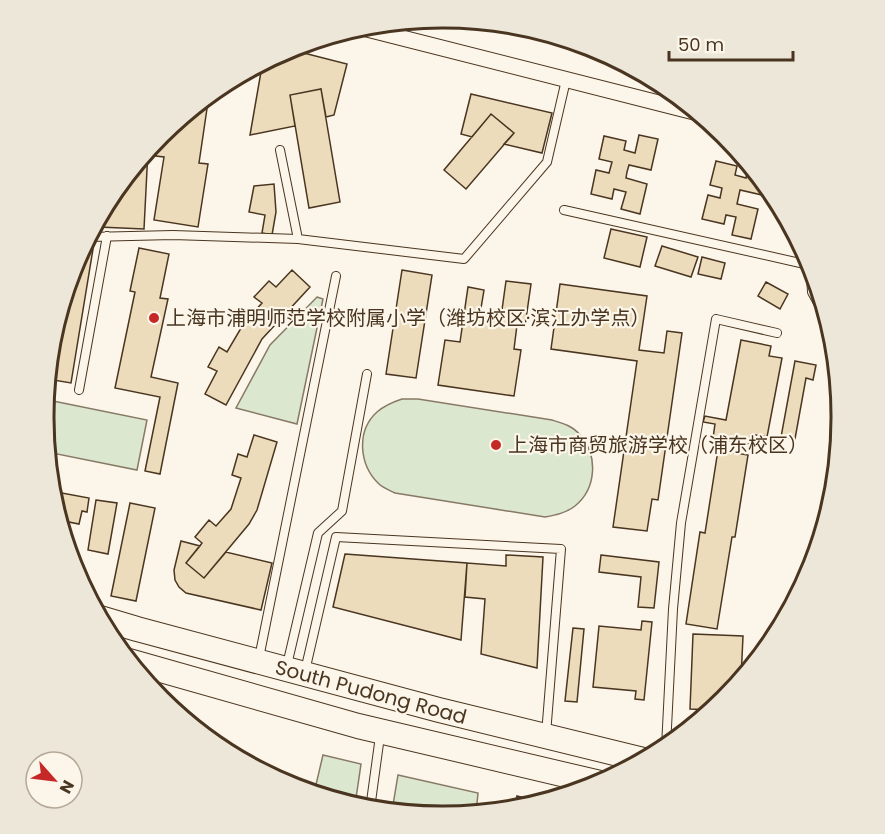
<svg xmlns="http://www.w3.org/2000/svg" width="885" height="834" viewBox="0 0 885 834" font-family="Poppins,'Noto Sans SC',sans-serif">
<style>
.green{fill:#dce7d0;stroke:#887966;stroke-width:1.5}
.building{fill:#ecdcbc;stroke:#4a3520;stroke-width:1.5}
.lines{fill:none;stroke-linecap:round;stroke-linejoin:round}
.service-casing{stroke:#4a3520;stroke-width:10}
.minor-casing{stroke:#4a3520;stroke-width:17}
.primary-casing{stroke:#4a3520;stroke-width:26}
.service{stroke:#fbf6e9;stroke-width:8}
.minor{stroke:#fbf6e9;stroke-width:15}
.primary{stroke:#fbf6e9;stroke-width:24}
.poi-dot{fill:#c62828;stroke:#fbf6e9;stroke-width:2}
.labels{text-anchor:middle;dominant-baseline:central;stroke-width:4.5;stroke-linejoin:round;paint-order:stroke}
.poi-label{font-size:20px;fill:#4a3520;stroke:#fbf6e9;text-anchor:start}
.street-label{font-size:20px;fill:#4a3520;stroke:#fbf6e9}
.rim{fill:none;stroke:#4a3520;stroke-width:3}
</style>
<rect width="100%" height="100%" fill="#fbf6e9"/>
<path class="green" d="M317,297L323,299L297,424L236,408L270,345Z
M402,399H418L552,420C562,423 573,426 580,435C598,455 597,488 575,506C566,513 556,515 545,517L395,493C389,490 383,488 379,484C359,465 356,431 377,412C385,405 393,402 402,399Z
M53,401L147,420L137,470L47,452L46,438Z
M323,755L361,764L355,805L314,793Z
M398,775L478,793L476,813L442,816L392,811Z"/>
<path class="building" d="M288,49L347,64L334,115L326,117L321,89L290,95L295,126L250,135L262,66L269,59Z
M321,89L340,202L309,208L290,95Z
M471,94L552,113L542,153L504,144L514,133L491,114L472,137L461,134Z
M209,95L199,163L208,164L198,227L154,220L164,157L156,156L159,136Z
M491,114L514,133L466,189L444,170Z
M639,135L658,139L651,170L629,165L627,172L626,178L647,184L640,214L621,209L626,192L614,189L612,199L591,194L596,170L609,173L612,162L599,159L604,136L626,141L624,150L635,153Z
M148,150L144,229L99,227V217L111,195Z
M716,161L737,166L735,175L746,178L749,164L764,183L762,195L740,190L737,204L758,209L751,239L732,235L736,217L726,215L724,224L702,219L708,195L720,198L722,188L710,185Z
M274,184L276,212L272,235L262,233L265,215L249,212L254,186Z
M611,229L647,237L640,267L604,258Z
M662,246L698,257L691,277L655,266Z
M83,247L93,249L71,383L47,379L51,339L74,264Z
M139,248L169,254L160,298L168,299L151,377L178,383L160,474L145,471L160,397L115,388L135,292L130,291Z
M702,257L725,263L721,279L698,274Z
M292,270L310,287L262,339L226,405L205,394L217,371L208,367L219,347L227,352L244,323L262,303L254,297L269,281L276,287Z
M402,270L432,275L416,378L386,374Z
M506,281L531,284L525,326L517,325L514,349L521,350L514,396L438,385L445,340L460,342L468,287L484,290L480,314L501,317Z
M766,282L788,294L780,309L758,296Z
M560,284L647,296L639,350L664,353L667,331L682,333L658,500L652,499L647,531L613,527L637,361L551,349Z
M741,340L771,346L769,356L782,358L767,437L751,434L749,444L713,438L715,424L703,422L705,416L726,420Z
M795,361L816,365L813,380L806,378L795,439L781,437Z
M254,435L277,442L257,510L249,524L204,578L186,563L202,543L195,537L209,520L216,526L231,509L241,478L232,475L238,454L247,457Z
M718,450L748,455L735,537H732L717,629L686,624L700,532L705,533Z
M51,491L89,498L87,512L82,511L79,524L59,520Z
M96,500L117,503L108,554L88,550Z
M130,503L155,508L136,601L111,596Z
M181,541L200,546L186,563L204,578L226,552L272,563L261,610L186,593L179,587L175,580L174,570Z
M345,554L467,563L461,640L333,607Z
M506,555L543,557L537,668L481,654L485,599L465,597L467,563L506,566Z
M601,555L659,562L654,608L638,607L641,577L599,572Z
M642,621L652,622L644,700L635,699L636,691L593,687L599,626L641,630Z
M573,628L584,629L577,702L565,701Z
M693,634L743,636L741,679L724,699L712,710L690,709Z
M517,796L541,802L514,809Z"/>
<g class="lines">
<defs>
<path id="service" d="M280,150L298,239L464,259L547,162L566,80
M564,210L809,265
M89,237L173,235L298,239
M810,263L812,292L829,323
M79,390L107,236
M834,495L837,371
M259,658L336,276
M287,665L318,533L342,511L367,374
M305,671L336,537L561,549L546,734
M666,747L673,609L681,523L716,319L777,333
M370,809L380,736"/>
<path id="minor" d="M359,27L698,113"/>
<path id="primary" d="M100,618L137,629L439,710L643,760
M129,661L358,726L600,783"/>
</defs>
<use href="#service" class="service-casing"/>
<use href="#minor" class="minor-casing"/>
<use href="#primary" class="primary-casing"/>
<use href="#service" class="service"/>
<use href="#minor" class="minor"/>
<use href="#primary" class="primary"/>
</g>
<g class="poi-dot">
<circle cx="154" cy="318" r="6"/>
<circle cx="496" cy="445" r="6"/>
</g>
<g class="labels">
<g class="poi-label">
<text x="166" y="318">上海市浦明师范学校附属小学（潍坊校区·滨江办学点）</text>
<text x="508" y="445">上海市商贸旅游学校（浦东校区）</text>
</g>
<g class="street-label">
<text transform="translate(371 692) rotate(15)">South Pudong Road</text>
</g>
</g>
<path d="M0 0H885V834H0ZM442 28H443A388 388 0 0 1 831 416V418A388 388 0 0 1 443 806H442A388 388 0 0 1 54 418V416A388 388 0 0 1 442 28Z" fill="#ede7d9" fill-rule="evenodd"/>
<path class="rim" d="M442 28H443A388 388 0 0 1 831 416V418A388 388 0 0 1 443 806H442A388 388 0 0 1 54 418V416A388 388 0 0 1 442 28Z"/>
<g transform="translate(54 780) rotate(118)"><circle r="28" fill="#fbf6e9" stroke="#b4a999" stroke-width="1.5"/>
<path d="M0-4.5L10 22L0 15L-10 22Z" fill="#c62828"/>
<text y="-9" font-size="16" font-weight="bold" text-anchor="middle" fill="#4a3520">N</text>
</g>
<path d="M669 51v9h124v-9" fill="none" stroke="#4a3520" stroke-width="3"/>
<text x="678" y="51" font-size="18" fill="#4a3520" stroke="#fbf6e9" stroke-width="4.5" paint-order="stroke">50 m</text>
</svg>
